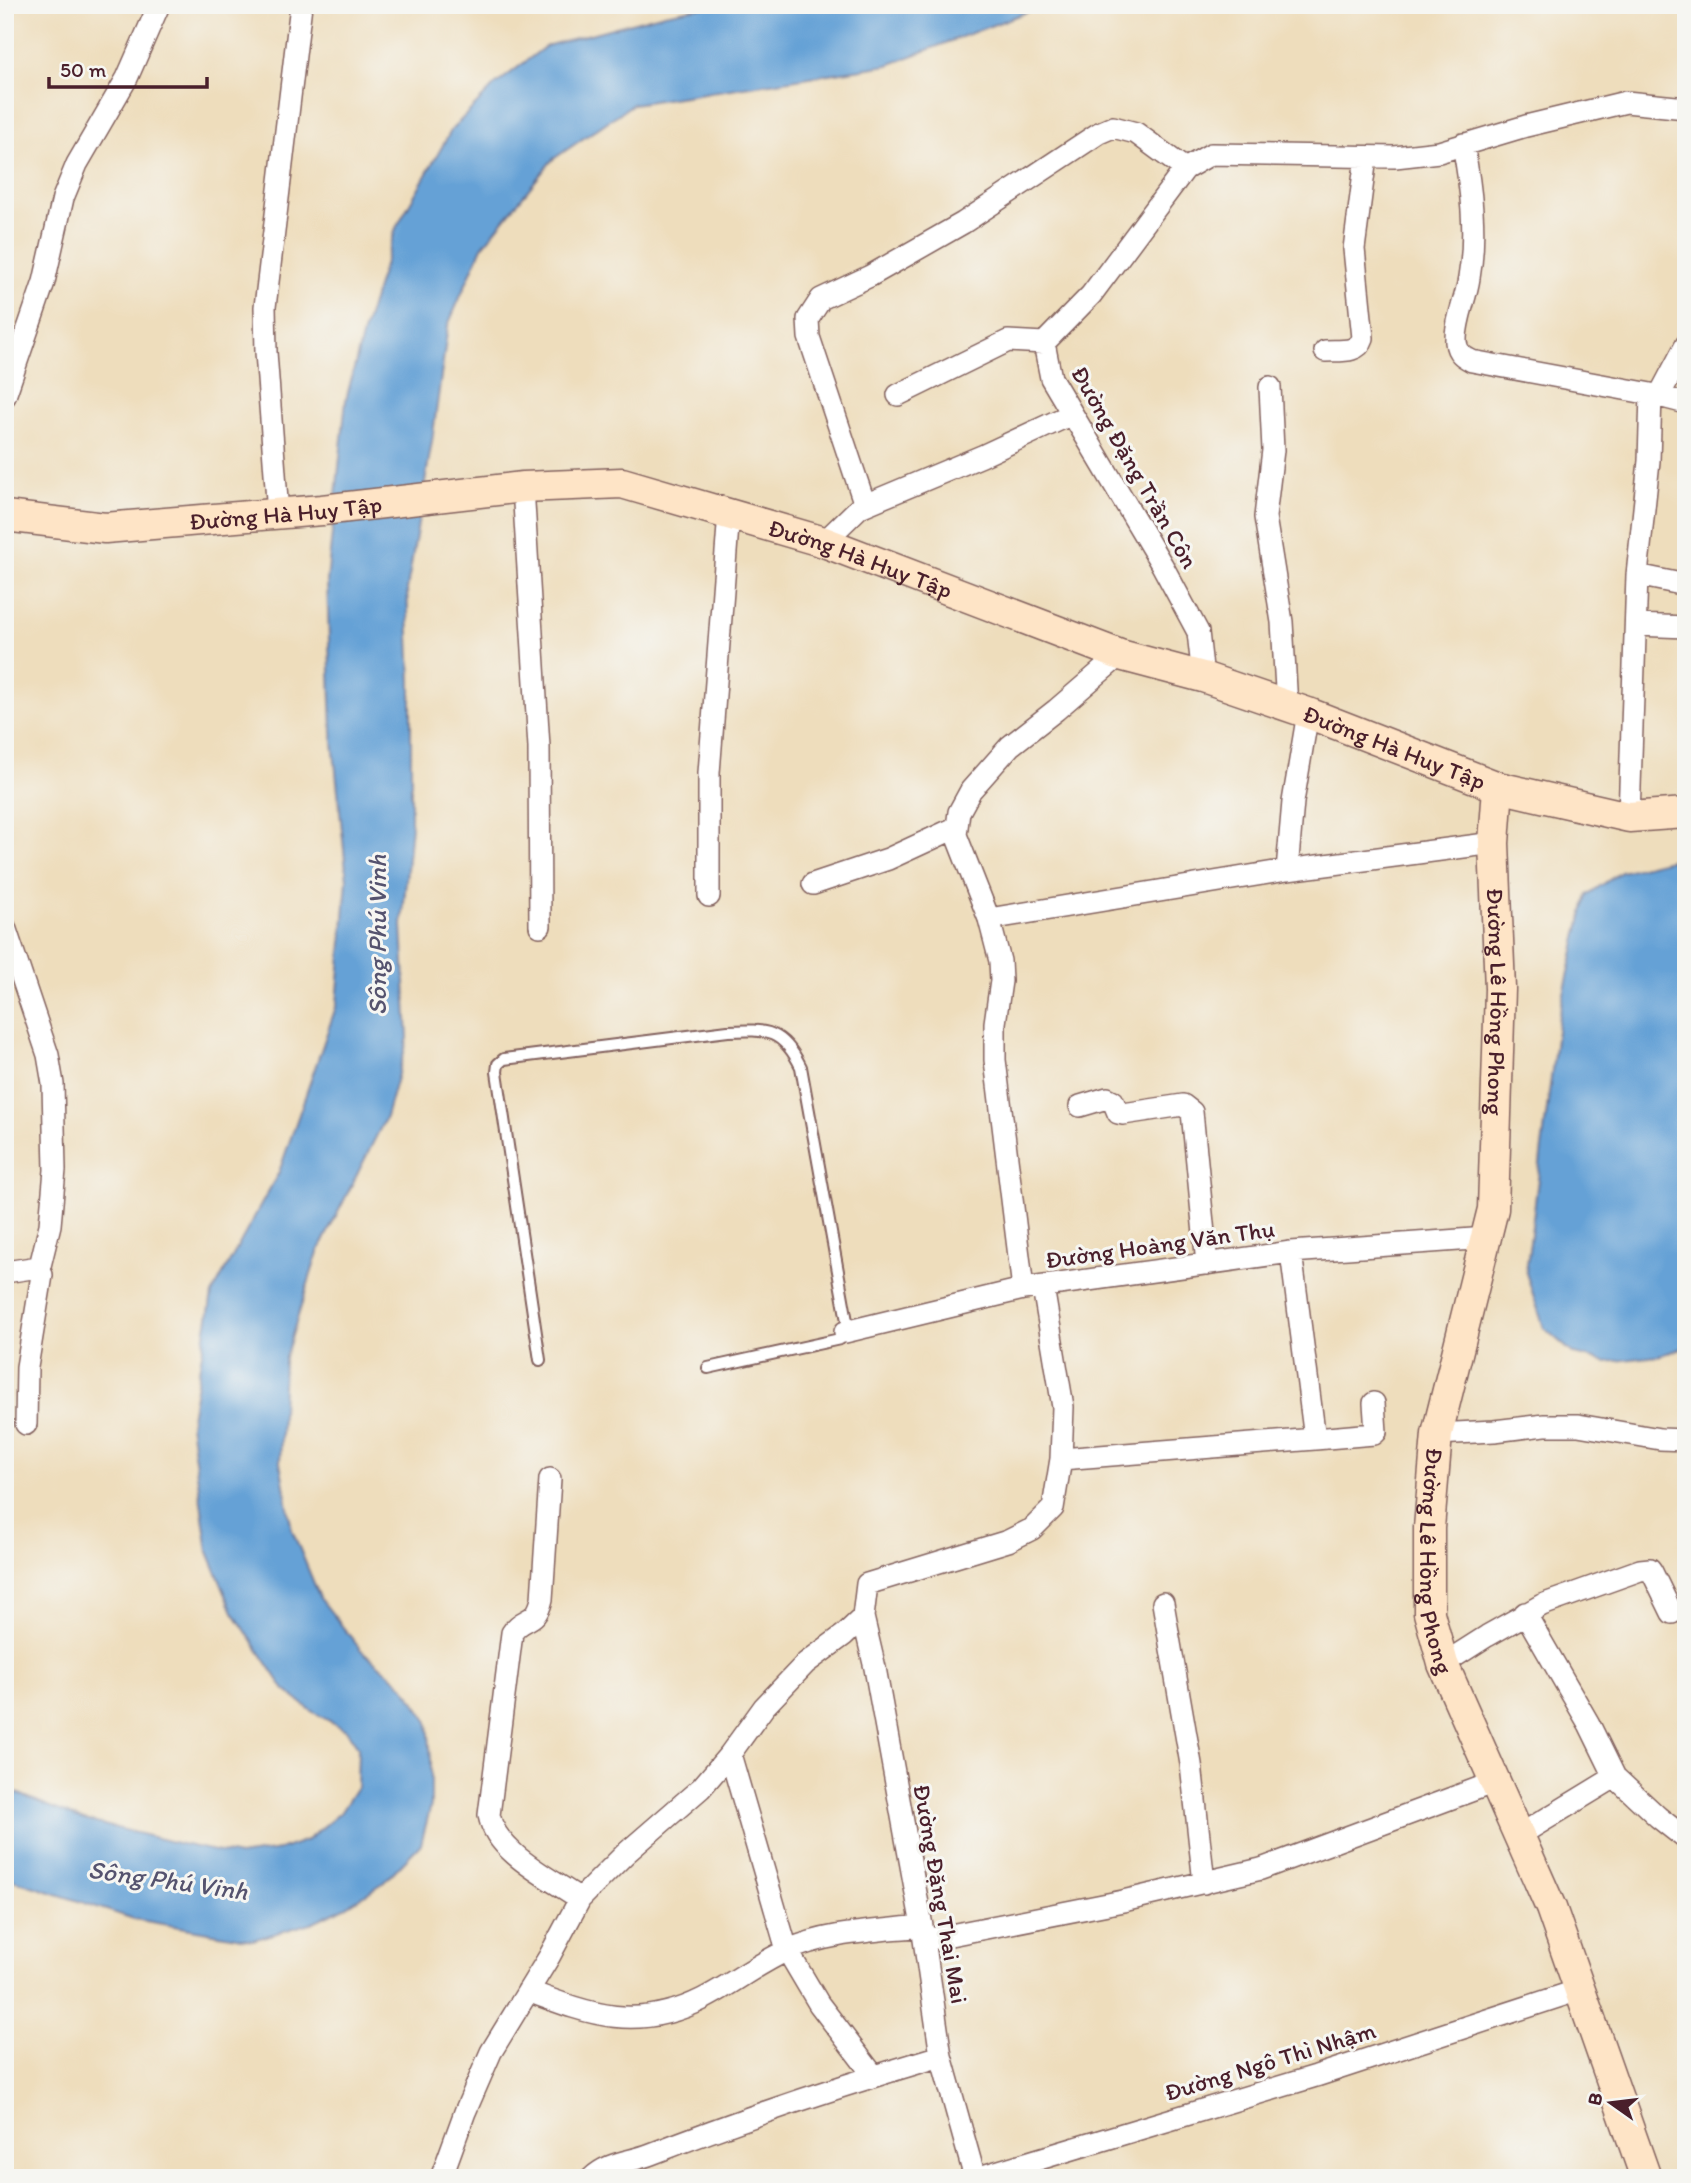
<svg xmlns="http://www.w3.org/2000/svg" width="1691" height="2183" viewBox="0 0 1691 2183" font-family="Itim,sans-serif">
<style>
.water{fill:#65a1d6;stroke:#586080;stroke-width:2}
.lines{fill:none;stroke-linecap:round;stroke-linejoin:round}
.lane-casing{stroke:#83625e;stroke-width:14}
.street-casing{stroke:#83625e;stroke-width:24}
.secondary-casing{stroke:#83625e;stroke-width:33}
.lane{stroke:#fff;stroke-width:10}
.street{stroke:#fff;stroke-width:21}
.secondary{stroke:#fee4c6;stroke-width:30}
.labels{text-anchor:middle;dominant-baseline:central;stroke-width:6;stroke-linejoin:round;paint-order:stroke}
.street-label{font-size:24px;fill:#4a1f2b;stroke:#f6f6f2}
.water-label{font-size:26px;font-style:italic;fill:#55536f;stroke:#f6f6f2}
</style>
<rect width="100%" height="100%" fill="#f6f6f2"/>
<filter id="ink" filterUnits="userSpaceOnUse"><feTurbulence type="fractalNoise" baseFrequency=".0143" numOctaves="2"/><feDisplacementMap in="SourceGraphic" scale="14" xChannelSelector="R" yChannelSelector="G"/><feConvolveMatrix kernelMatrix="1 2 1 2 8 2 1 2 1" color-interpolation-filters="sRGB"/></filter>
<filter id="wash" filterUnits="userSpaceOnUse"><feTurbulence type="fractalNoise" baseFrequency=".00686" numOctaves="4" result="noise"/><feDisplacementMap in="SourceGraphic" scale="28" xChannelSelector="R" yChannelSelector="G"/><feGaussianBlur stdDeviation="1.57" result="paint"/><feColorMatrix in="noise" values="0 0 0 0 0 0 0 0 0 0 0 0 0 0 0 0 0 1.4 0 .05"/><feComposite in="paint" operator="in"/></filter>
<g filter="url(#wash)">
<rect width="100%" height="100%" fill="#eeddbc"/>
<path class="water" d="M714,5H1045L888,65L633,104L552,160L482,247L448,325L432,441L407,589L411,681V825L402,925L408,1038L386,1117L318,1252L284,1361L280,1463L292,1530L320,1598L361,1650L404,1686L428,1722L431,1760V1805L421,1844L383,1883L347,1906L311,1923L253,1940L134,1919L7,1878L5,1788L80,1819L181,1844L239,1856L279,1850L307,1840L340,1813L357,1787L358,1747L346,1730L313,1712L285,1690L233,1612L208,1552L190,1424L212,1294L279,1172L337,1004L347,880L332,732L327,581L346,400L364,329L396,228L452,129L495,85L546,46L664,14Z
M1686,856V1347L1658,1356L1607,1362L1574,1354L1544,1328L1526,1273L1559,1015L1587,895L1621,872Z"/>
</g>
<g filter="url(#ink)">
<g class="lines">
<defs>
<path id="lane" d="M540,1360L497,1072L498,1064L504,1059L728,1031C767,1029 783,1030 801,1067L847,1321L845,1332L840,1339L708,1368"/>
<path id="street" d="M1463,144C1471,188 1477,233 1469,278C1466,299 1455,321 1456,342C1457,353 1464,357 1472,361L1651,394L1686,403
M1325,351C1339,350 1358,354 1363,338L1354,249L1366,157
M1270,387L1273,450L1265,517L1282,622L1287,706
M898,395L1008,341L1044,343
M5,396L44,282L63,198L77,164L127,78L159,5
M1659,396L1686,345
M523,487L539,747L540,926
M865,505L809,337L808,319L821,299L870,276L963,223L1099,133L1113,127L1136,133L1185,169
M278,514L266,352L265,307L301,5
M824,542L860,507L982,456L1072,414
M1637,575L1686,585
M1636,625L1686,627
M1203,677L1198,632L1162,565L1051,378L1044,343L1091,295L1185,169L1211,154L1395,157L1439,152L1526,126L1626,102L1686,108
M1629,817L1637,575L1649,461L1651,394
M1287,870L1293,802L1308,713
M813,884L888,859L955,828
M709,896V773L729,513
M989,919L1287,870L1494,843
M5,927L48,1055L53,1084L55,1170L50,1225L39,1270
M1080,1106L1107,1098L1113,1101L1118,1113L1123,1114L1183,1105L1192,1112L1207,1264
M5,1272L32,1268L39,1270L42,1275L27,1367L26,1424
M1023,1289L995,1060V1023L1001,981L1000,961L989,919L956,835L959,812L971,790L1010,746L1056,710L1120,655
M845,1332L1023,1289L1291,1252L1487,1238
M1437,1434L1494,1431L1545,1425H1578L1660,1439L1686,1440
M1315,1439L1374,1434L1376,1432L1374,1403
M1061,1459L1315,1439L1291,1252
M550,1479L542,1599C536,1626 523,1615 512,1633L489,1815C496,1853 550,1878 580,1899
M1163,1603L1191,1764L1204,1883
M1525,1613L1589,1724L1615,1777L1658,1817L1686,1839
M1443,1664L1487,1636L1542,1605L1640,1570L1650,1569L1652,1572L1672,1613
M730,1754L787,1950L819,2004L874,2076
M1518,1836L1615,1777
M925,1940L1123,1901L1261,1869L1495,1782
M528,1991C592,2015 637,2032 703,1999C731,1985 757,1964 786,1951C827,1932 878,1931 922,1926
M441,2178L465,2112L491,2052L549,1957L580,1899L625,1854L701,1788L730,1754L764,1707L806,1663L844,1635L863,1617
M592,2178C608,2162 631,2162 651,2154C746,2117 843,2085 941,2056
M975,2178L941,2056L922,1926L875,1668L863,1617L867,1584L1008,1541L1032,1529L1053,1508L1061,1459L1063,1407L1043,1287
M976,2178L1316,2076L1579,1990"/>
<g id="secondary">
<path id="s1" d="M5,516L105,528L322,510L523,487L622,483L824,542L1120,655L1203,677L1308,713L1498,787L1629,817L1686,813"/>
<path id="s2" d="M1498,787L1494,843L1500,989L1493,1209L1437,1434L1429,1528V1613L1443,1664L1551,1908L1646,2178"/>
</g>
</defs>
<use href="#lane" class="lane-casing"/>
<use href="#street" class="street-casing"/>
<use href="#secondary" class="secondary-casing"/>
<use href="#lane" class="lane"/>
<use href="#street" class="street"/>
<use href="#secondary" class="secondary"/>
</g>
</g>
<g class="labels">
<g class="street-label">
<text transform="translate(1135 467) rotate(60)">Đường Đặng Trần Côn</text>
<text stroke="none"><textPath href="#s1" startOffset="282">Đường Hà Huy Tập</textPath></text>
<text stroke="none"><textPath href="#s1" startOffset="870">Đường Hà Huy Tập</textPath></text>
<text stroke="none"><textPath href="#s1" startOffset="1437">Đường Hà Huy Tập</textPath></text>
<text stroke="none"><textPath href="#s2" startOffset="215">Đường Lê Hồng Phong</textPath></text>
<text transform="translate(1160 1244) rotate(-8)">Đường Hoàng Văn Thụ</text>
<text stroke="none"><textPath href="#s2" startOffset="782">Đường Lê Hồng Phong</textPath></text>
<text transform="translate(941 1894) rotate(80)">Đường Đặng Thai Mai</text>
<text transform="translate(1270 2061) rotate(-17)">Đường Ngô Thì Nhậm</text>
</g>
<g class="water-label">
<text transform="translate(377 935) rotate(-90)">Sông Phú Vinh</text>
<text transform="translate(168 1880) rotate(8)">Sông Phú Vinh</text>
</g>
</g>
<rect width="1691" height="2183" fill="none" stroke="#f6f6f2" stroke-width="28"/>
<g transform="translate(1611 2103) rotate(284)" stroke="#f6f6f2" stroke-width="5" paint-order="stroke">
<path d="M0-5L12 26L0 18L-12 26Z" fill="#4a1f2b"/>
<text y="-10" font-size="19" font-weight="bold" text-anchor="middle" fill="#4a1f2b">B</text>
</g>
<path d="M49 77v10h158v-10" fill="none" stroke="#4a1f2b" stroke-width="3.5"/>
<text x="60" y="77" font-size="21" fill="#4a1f2b" stroke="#f6f6f2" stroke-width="5" paint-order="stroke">50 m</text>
</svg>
